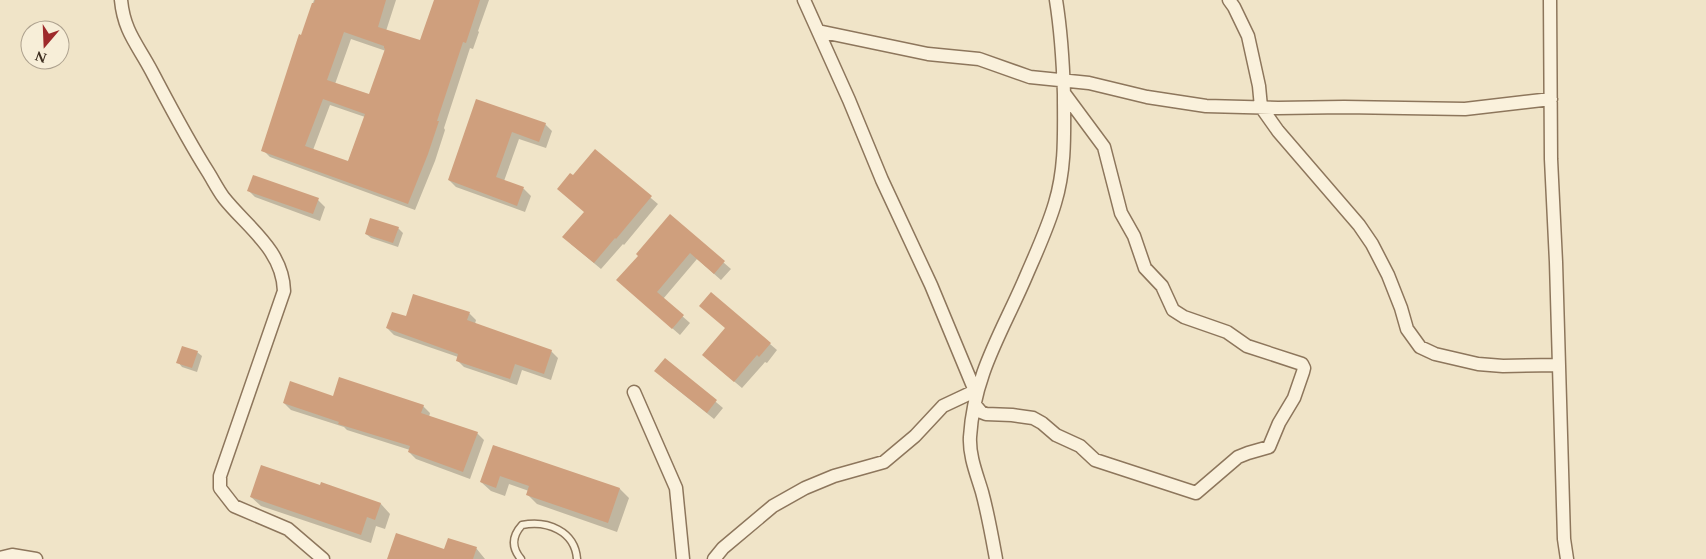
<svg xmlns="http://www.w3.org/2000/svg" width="1706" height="559" viewBox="0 0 1706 559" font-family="Spectral,serif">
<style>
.shadow{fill:#0003;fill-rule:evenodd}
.building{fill:#cf9f7d;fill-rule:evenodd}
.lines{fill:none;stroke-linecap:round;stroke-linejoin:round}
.lane-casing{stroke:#8d765c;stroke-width:9}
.street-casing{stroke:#8d765c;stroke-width:15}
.lane{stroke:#faf1dc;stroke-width:6}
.street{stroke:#faf1dc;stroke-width:12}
</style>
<rect width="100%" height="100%" fill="#f0e4c8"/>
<path class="shadow" d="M314,0H396L386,31L420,42L436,0H489L478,31L479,32L473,49L470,48L444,128L445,130L435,161L415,210L270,157L263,150ZM351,39L386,51L370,96L335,84ZM330,105L365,117L348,162L313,150Z
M477,100L545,124L552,131L546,148L519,139L504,181L524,189L531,196L525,212L456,187L449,180Z
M595,151L658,204L624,245L623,244L601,269L571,244L585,212L573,177Z
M248,190L318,200L325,207L320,221L255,197Z
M670,216L731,269L721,280L697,259L663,299L690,323L680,335L625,287L640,256Z
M398,228L403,233L398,247L371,238L366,234Z
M469,313L476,320L475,324L551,351L558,358L551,380L522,370L517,385L464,367L457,360L458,357L394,335L387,328L406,318Z
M726,329L770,344L777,350L767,363L765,362L742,388L711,362Z
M197,352L202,356L197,372L182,367L178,362Z
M665,359L723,408L714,419L663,378Z
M334,397L423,406L430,413L429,417L477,433L484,440L470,479L416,459L409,452L410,450L347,430L344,427L291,410L284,403Z
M494,446L620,489L629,498L617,532L537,504L528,495L529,491L509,484L505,496L491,491L481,482Z
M321,484L381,504L390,514L385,529L376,526L371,543L261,506L251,497L320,487Z
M476,548L485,559H389L445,550Z"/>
<path class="building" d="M315,0H386L378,27L420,40L434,0H480L466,43L463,42L437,121H439L428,154L408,204L261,151L299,34L301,35L312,3H314ZM344,32L384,46V48L385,49L369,94L327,80ZM323,99L365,114L348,161L305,146Z
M476,99L546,123L539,142L512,132L496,177L524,187L517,206L448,180Z
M595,149L652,196L616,239L615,238L594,263L562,237L584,212L557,189L570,173L573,175Z
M253,175L319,198L313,214L247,191Z
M670,214L725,261L714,274L690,253L657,292L684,315L672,329L616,280L638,256L636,254Z
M370,218L399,227L393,243L365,234Z
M711,292L771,343L759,357L757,355L734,382L702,355L725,328L699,306Z
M413,294L470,312L467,320L552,350L544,374L515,364L510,379L456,361L458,354L386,328L392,312L406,316Z
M182,346L198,351L192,368L176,363Z
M665,358L717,400L707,413L654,371Z
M339,377L424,405L421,413L478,432L463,472L408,452L410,446L338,424L339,422L283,403L290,381L333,396Z
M493,445L620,488L608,523L526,495L529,486L500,476L496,488L480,482Z
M261,465L320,485L321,482L381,503L375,520L367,517L361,535L250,497Z
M396,533L444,549L448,538L477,547L473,559H387Z"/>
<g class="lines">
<defs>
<path id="lane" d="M521,559C511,547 512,536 522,525C547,520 575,531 577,559"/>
<path id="street" d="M121,0C124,32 138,45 152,72C170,106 187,139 208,172C213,180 218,190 224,198C247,227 283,250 284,291L220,476V488L234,506L288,529L323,559
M804,0L849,100L882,180L931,285L975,391
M1229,0L1234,7L1248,36L1259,86L1261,107L1278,131L1359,225L1372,244L1388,275L1401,308L1407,329L1420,347L1435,354L1478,364L1503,366L1558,365
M1550,0L1551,159L1556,262L1564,539L1567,559
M818,31L928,54L979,59L1030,77L1089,83L1147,97L1206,106L1278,108L1344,107L1465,109L1551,99
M634,392L676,488L683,559
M975,405L981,412L986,414L1012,415L1033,418L1042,423L1056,435L1080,446L1095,460L1196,493L1238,457L1248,453L1269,447L1279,423L1294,398L1303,372L1304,368L1302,364L1247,346L1227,332L1184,317L1173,310L1162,286L1145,268L1134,236L1121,213L1104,147L1064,93
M0,558L12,555L36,559
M714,559L723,548L773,506L805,488L834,476L884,462L915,436L943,406L977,390
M996,559C992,537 988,514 982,492C977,475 969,456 970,437C974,373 1003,331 1027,274C1037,251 1048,227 1055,203C1066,167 1064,131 1064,94C1063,63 1061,31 1056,0"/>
</defs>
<use href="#lane" class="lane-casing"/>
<use href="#street" class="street-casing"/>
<use href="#lane" class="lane"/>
<use href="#street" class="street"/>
</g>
<g transform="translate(45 45) rotate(199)"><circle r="24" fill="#f7eed8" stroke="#ada18e"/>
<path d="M0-4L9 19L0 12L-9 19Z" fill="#9e2a2b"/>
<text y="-8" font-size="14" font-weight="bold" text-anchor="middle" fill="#3d2e20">N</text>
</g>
</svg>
